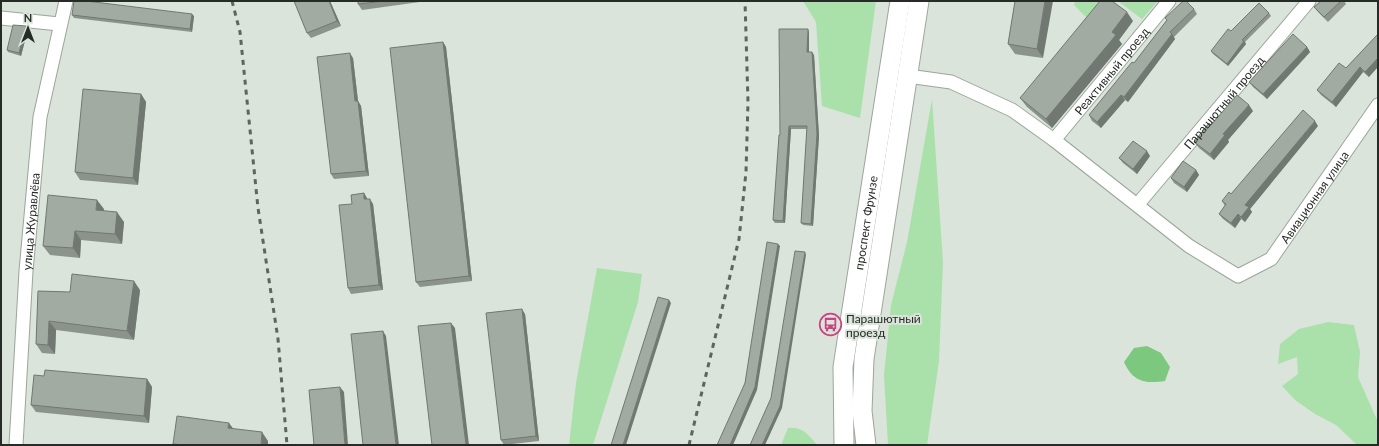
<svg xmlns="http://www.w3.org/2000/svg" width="1379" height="446" viewBox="0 0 1379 446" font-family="Lato,sans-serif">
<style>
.green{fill:#aae1ab}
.water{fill:#7dc87f}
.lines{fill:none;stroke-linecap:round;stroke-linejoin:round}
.minor-casing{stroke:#9ca59c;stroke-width:15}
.secondary-casing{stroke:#9ca59c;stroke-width:21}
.minor{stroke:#fff;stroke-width:13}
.secondary{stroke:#fff;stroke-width:19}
.rail{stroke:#5e645e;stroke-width:3;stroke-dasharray:5 5;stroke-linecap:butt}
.wall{fill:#8b938b}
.shaded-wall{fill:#717871}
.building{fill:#a2aba2;stroke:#717871}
.labels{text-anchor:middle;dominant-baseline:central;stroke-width:4;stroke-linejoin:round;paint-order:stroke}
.street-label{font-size:12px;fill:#272b27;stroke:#dae4da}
.poi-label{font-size:12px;fill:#272b27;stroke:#dae4da;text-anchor:start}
</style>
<rect width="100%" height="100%" fill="#dae4da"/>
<path class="green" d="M803,1H876L860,118L822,106L816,22Z
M1075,1H1105L1089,20L1074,5Z
M1118,1H1158L1142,19Z
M932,99L943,262L939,361L927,445H888L884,375L891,305L907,242Z
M597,268L642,274L638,302L593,445H569L576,383Z
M1328,322L1354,325L1360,352L1358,377L1378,422V443L1376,445H1357L1336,425L1315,414L1295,400L1282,386L1298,374L1297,357L1278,364L1280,344L1299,329Z
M788,428C802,426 809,435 817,445H781Z"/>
<path class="water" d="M1147,346L1161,353L1170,367L1165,381C1145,384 1133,382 1124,362L1134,348Z"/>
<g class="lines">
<defs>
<g id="minor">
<path d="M1,18L59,24"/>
<path id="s1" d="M908,76L951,82L1012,110L1054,140L1189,246L1238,276L1271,259L1378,105"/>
<path id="s2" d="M1054,140L1169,1"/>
<path id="s3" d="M1138,204L1309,1"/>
<path id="s4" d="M16,445L26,271L40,117L66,1"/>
</g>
<g id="secondary">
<path id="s5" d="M844,445L843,367L900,1"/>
<path d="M866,445L862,411L864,359L919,1"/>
</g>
</defs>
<use href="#minor" class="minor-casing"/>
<use href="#secondary" class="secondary-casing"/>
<use href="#minor" class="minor"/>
<use href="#secondary" class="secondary"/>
<path class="rail" d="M232,1L240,32L258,208L278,339L287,445
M689,445L739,239L746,172L748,102L745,1"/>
</g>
<path class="wall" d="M294,1H330L341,26L311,38L307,33Z
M358,1H427L362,10L358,4Z
M1015,1L1043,58L1015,54L1008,44Z
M1321,1H1344L1346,4L1328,22L1318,12L1314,7Z
M1194,9L1197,14L1174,37L1175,39L1128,102L1125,100L1101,128L1092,121L1089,115L1134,63L1167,20L1165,18Z
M1269,13L1271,16L1245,42L1246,44L1228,66L1213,54L1211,51L1231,31Z
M72,15L194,16L192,32L74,18Z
M1133,21L1119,40L1122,44L1052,128L1027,107L1020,98Z
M28,29L21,56L8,52L7,50Z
M809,32V52L814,55L819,136L813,226L803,225L801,223L807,129H791L785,223H775L773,220L780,135Z
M1378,34L1369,77L1363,72L1336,107L1321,95L1317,90L1346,68Z
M443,42L446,47L472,281L420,287L416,282Z
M1307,47L1310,52L1267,99L1253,87L1249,82Z
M353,58L358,101L361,106L369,176L334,179L331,174Z
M141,94L146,102L138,185L80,180L75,172Z
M1253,111L1228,140L1229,142L1214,160L1199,148L1194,142L1211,125Z
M1318,126L1250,209L1252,212L1245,222L1241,219L1235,228L1223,219L1219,214L1225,206L1222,201Z
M1150,156L1137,174L1123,163L1119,158Z
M1196,170L1199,175L1187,192L1174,183L1171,178Z
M364,193L367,199L373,204L383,290L351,294L348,288L352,204Z
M104,209V211L124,222L122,244L81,240L80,258L50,255L43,246Z
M140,290L134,340L56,330L55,354L42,353L36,344L38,291L70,292Z
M525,314L539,441L504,445L501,440Z
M44,376L147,379L152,387L149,423L36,412L31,405Z"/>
<path class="shaded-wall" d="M329,1H330L341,26L337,21Z
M1045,1H1053L1043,58L1037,49Z
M1127,12L1133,21L1119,40L1122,44L1052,128L1046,119Z
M192,14L194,16L192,32L190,29Z
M26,26L28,29L21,56L19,53Z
M808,29L809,32V55L807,52Z
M1172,34L1175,39L1128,102L1124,97Z
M1244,41L1246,44L1228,66L1227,64Z
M443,42L446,47L472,281L469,276Z
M1307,47L1310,52L1267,99L1263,94Z
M812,52L814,55L819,136L813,226L811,224Z
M350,53L353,58L358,101L361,106L369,176L366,171L355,101Z
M1378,58V67L1369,77L1365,72Z
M1360,67L1363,72L1336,107L1332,102Z
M141,94L146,102L138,185L133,178Z
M1121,95L1125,100L1101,128L1097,122Z
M1249,105L1253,111L1228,140L1229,142L1214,160L1210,154L1223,134Z
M1315,121L1318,126L1250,209L1252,212L1245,222L1241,217L1245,205Z
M789,126L791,129L785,223L783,221Z
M1147,151L1150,156L1137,174L1133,169Z
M1196,170L1199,175L1187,192L1184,187Z
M364,193L367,198L368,204L364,199Z
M370,199L373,204L383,290L379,285Z
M97,200L104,209L103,220L96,210Z
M117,212L124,222L122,244L115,234Z
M1238,214L1241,219L1235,228L1231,223Z
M75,231L81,240L80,258L73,248Z
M778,244L780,246L757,390L733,445H730Z
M805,252L806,255L782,408L765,445H762Z
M134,281L140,290L134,340L127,331Z
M669,300L671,303L626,445H623Z
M522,309L525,314L539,441L536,436Z
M49,321L56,330L55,354L48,345Z
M451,323L455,328L469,445H466Z
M383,331L386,336L399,445H396Z
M147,379L152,387L149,423L144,416Z
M340,387L344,392L348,445H345Z
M229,423L235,431L228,428Z
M262,432L268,441V445H261Z"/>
<path class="building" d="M74,1H86L192,14L190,29L72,15Z
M294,1H329L337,21L307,33Z
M358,1H385L358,4Z
M1015,1H1045L1037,49L1008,44Z
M1100,1H1112L1127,12L1112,32L1116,35L1046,119L1020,98Z
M1183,1H1186L1194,9L1170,32L1172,34L1124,97L1121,95L1097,122L1089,115L1132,62L1134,63L1167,20L1165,18Z
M1321,1H1341L1324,17L1314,7Z
M1259,3L1269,13L1242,40L1244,41L1227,64L1211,51L1228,29L1231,31Z
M13,25L26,26L19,53L7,50Z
M779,29H808L807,52H812L817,134L811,224L801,223L807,126H789L783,221L773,220L779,135H780Z
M1293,34L1307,47L1263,94L1249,82Z
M1378,34V58L1365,72L1360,67L1332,102L1317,90L1339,63L1346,68Z
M443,42L469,276L416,282L390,48Z
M350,53L355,101H358L366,171L331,174L317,57Z
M83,89L141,94L133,178L75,172Z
M1237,95L1249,105L1223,134L1225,135L1210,154L1194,142L1209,123L1211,125Z
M1303,110L1315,121L1245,205L1249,207L1241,217L1238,214L1231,223L1219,214L1226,204L1222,201L1229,192L1231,194Z
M1133,141L1147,151L1133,169L1119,158Z
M1183,161L1196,170L1184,187L1171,178Z
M364,193V199H370L379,285L348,288L339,205L352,204L351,195Z
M48,195L97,200L96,210L117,212L115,234L75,231L73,248L43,246Z
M767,242L778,244L755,387L730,445H717L745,383Z
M795,251L805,252L780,406L762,445H750L771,398Z
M72,274L134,281L127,331L49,321L48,345L36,344L38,291L70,292Z
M658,297L669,300L623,445H611Z
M522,309L536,436L501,440L486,313Z
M451,323L466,445H432L418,326Z
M383,331L396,445H363L351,334Z
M45,370L147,379L144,416L31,405L34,375L44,376Z
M340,387L345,445H314L309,390Z
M177,416L229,423L228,428L262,432L261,445H185L173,444Z"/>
<defs>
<symbol id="bus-ring" viewBox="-11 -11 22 22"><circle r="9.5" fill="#dae4da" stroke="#c94282" stroke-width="1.5"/><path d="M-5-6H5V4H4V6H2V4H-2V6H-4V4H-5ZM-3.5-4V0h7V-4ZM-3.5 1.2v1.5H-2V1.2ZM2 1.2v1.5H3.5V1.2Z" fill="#c94282"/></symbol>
</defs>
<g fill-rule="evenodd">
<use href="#bus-ring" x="818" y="312" width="25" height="25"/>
</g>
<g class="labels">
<g class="street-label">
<text stroke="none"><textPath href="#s2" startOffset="90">Реактивный проезд</textPath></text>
<text stroke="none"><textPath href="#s3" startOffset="133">Парашютный проезд</textPath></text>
<text stroke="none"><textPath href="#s1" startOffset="504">Авиационная улица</textPath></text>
<text stroke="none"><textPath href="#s4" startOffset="224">улица Журавлёва</textPath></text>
<text stroke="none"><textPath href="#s5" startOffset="224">проспект Фрунзе</textPath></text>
</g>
<g class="poi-label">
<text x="846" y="318">Парашютный<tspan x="846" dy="14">проезд</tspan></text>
</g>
</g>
<rect width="1379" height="446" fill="none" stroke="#272b27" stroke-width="4"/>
<g transform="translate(28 28)" stroke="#dae4da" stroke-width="3" paint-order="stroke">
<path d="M0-3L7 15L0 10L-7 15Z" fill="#272b27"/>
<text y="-6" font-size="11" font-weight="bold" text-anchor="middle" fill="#272b27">N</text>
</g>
</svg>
